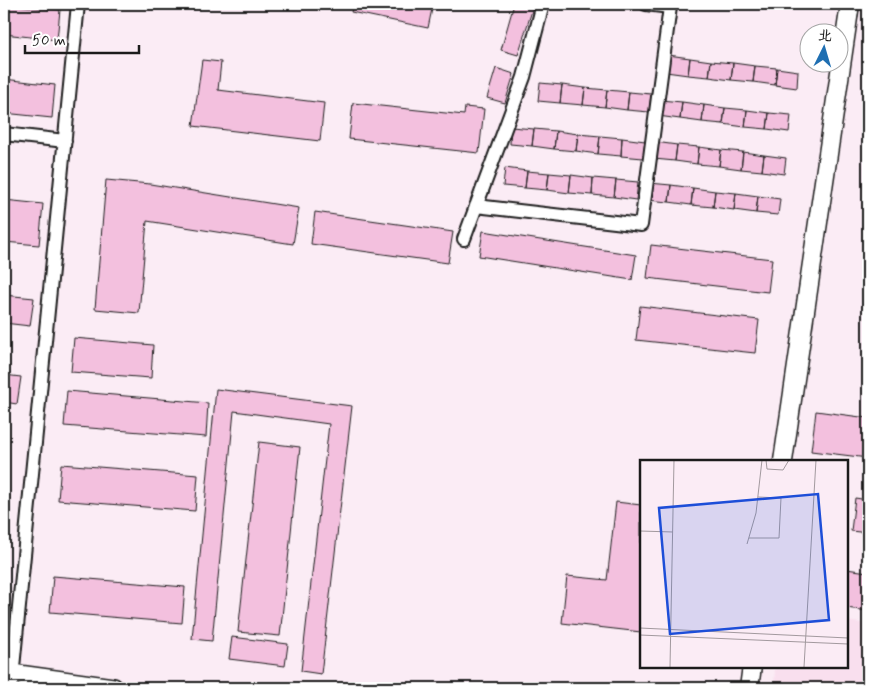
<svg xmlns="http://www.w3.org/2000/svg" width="872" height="692" viewBox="0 0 872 692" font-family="Mynerve,'LXGW WenKai TC',sans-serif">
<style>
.built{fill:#f9dfee}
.building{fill:#f3c0de;stroke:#1c1c1c}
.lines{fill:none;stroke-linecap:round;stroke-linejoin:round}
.street-casing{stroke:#1c1c1c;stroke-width:16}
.secondary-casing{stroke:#1c1c1c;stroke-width:21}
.primary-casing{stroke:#1c1c1c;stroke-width:22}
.street{stroke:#fff;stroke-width:12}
.secondary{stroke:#fff;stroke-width:18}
.primary{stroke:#fff;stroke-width:19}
.inset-road{fill:none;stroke:#a2999e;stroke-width:1}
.view{fill:#1d4ed8;fill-opacity:0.15;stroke:#1d4ed8;stroke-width:2.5}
.inset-edge{fill:none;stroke:#1c1c1c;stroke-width:2.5}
</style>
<rect width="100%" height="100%" fill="#fbecf5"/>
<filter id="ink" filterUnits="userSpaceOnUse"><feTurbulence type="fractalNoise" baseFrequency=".02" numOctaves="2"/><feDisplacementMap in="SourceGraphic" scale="10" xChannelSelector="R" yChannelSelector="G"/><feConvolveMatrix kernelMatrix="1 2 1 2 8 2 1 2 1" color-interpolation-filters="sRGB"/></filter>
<g filter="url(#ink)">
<path class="built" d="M846,621L868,624V688H774L775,666H846Z"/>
<path class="building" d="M4,4L60,10L57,40L4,34Z
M353,4H433L428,28L351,12Z
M514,4H534L518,55L501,50Z
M668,55L690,58L688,75L666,72Z
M690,58L711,61L709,77L688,75Z
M202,60L221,62L218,90L324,103L320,141L193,126Z
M711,61L733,63L731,80L709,77Z
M733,63L755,66L753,82L731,80Z
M755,66L777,68L775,85L753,82Z
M496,68L514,74L505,103L487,98Z
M777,68L798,71L797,88L775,85Z
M4,79L55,85L52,118L4,113Z
M540,83L562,85L560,103L538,101Z
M562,85L585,88L583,105L560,103Z
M585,88L607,90L605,107L583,105Z
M607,90L629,92L627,110L605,107Z
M629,92L651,94L649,112L627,110Z
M660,100L682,102L680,119L658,116Z
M682,102L704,105L702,122L680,119Z
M353,103L464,115L465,107L484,109L479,153L349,139Z
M704,105L725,108L723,124L702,122Z
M725,108L747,110L745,127L723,124Z
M747,110L769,113L767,129L745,127Z
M769,113L791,115L789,132L767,129Z
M511,127L534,129L532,146L510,144Z
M534,129L556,131L554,149L532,146Z
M556,131L578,134L576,151L554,149Z
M578,134L600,136L598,154L576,151Z
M600,136L622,138L621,156L598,154Z
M622,138L645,141L643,158L621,156Z
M655,142L677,145L675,161L654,159Z
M677,145L699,147L697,164L675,161Z
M699,147L721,150L719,166L697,164Z
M721,150L743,152L741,169L719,166Z
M743,152L764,155L762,171L741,169Z
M764,155L786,158L784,174L762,171Z
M505,168L527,171L525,188L503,186Z
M527,171L549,173L547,190L525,188Z
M549,173L571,175L569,193L547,190Z
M571,175L593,178L592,195L569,193Z
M593,178L616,180L614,197L592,195Z
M106,180L150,184L299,208L293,244L147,221L139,313L95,309Z
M616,180L638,182L636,200L614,197Z
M649,183L671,185L669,202L647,200Z
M671,185L693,188L691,205L669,202Z
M693,188L715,191L713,207L691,205Z
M715,191L736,193L734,210L713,207Z
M736,193L758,196L756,213L734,210Z
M758,196L780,199L778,215L756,213Z
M4,200L43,204L39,245L4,242Z
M315,212L453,232L448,263L311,244Z
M483,231L636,255L632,280L479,256Z
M651,245L772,259L768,292L647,278Z
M4,295L34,298L30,326L4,323Z
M640,306L759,320L755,353L636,340Z
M74,338L153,345L151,378L71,372Z
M4,375L21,377L17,404L4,402Z
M216,389L352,406L321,674L301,671L329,424L234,411L212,641L192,639Z
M67,391L208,403L206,437L64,426Z
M816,411L868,418V458L811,451Z
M259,442L300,447L280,636L238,632Z
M61,464L198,475L195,511L58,500Z
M855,498L868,500V533L851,531Z
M616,502L641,505V632L562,623L567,576L607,580Z
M846,569L868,572V611L846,608Z
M53,576L185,587L182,623L50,612Z
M232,637L288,644L285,666L229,659Z"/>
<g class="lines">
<defs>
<path id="street" d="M4,134L65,141
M476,206L641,225L670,7L646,4
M464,239L524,77L543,4
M11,688L78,4"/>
<path id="secondary" d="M783,461L850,4
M749,688L752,666"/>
<path id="primary" d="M4,673L113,688"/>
</defs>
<use href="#street" class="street-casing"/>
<use href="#secondary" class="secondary-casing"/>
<use href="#primary" class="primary-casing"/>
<use href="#street" class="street"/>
<use href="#secondary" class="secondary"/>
<use href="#primary" class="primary"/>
</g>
</g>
<g transform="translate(640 460)">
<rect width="208" height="208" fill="#fbecf5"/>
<path class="inset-road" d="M126,0L127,9L143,10L149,0M0,71L33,72M109,78H139L141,38L118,37M107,84L116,53L122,0M0,168L208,178M0,175L208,184M30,207L34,0M164,207L176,0"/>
<path class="view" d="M178,34L189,160L30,174L19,48Z"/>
<rect width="208" height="208" class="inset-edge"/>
</g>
<rect width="872" height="692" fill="none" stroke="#fff" stroke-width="20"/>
<rect x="10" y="10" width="852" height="672" fill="none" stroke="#1c1c1c" stroke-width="2" filter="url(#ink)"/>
<g transform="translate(824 48) rotate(5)"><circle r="24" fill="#ffffff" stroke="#a4a4a4"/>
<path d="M0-4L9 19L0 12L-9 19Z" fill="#1f6fb2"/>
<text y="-8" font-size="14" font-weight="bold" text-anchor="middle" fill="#1c1c1c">北</text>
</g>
<path d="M25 45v8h114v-8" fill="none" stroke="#1c1c1c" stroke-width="2.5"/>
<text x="32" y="45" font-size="15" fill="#1c1c1c" stroke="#ffffff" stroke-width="4" paint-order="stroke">50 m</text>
</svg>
